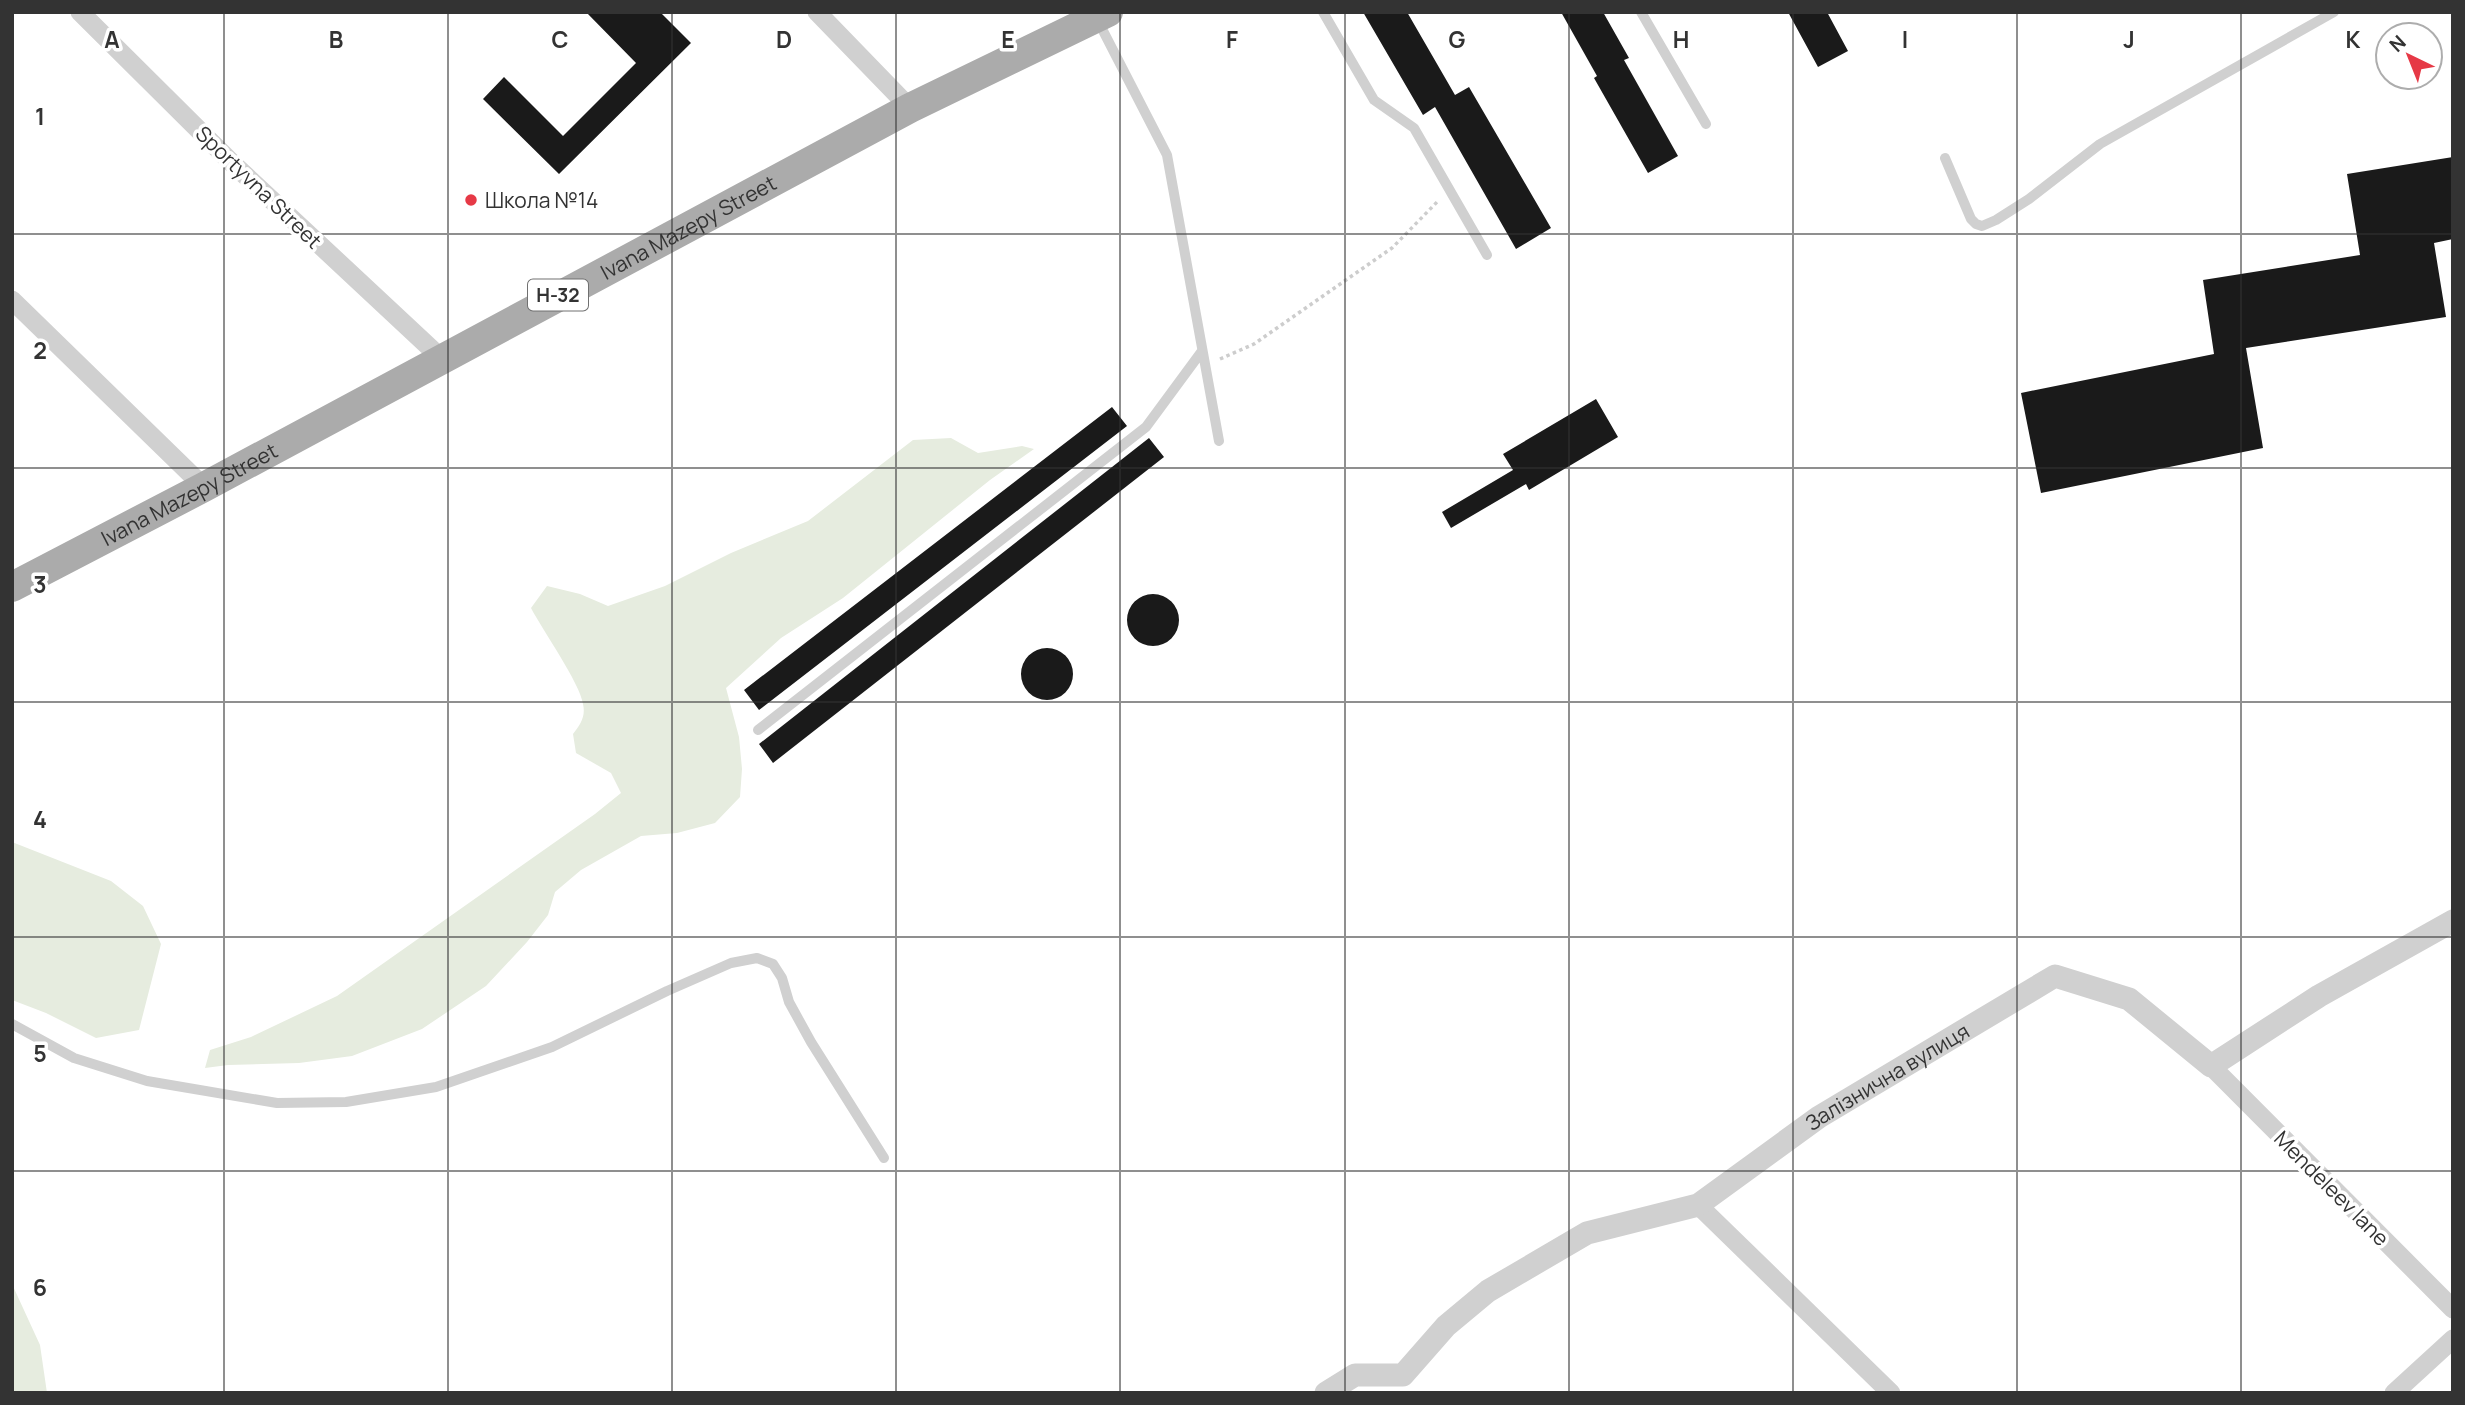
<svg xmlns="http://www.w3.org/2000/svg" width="2465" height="1405" viewBox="0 0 2465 1405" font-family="Manrope,sans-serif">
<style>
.green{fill:#e6ecdf}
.building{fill:#1a1a1a}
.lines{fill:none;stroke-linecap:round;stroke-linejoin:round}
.path{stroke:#cdcdcd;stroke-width:3.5;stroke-dasharray:3.5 3.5;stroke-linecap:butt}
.service{stroke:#d0d0d0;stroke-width:10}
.minor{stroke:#d0d0d0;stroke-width:19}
.tertiary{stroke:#d0d0d0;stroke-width:23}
.primary{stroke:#ababab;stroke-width:30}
.grid{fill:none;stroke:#333;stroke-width:2;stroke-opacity:0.55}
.poi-dot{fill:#e63946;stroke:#fff;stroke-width:2.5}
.labels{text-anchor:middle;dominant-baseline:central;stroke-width:7;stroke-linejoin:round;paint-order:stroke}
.shield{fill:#fff;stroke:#707070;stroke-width:2}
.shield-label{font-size:19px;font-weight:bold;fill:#333}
.street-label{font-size:21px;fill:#333;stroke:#fff}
.poi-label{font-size:21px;fill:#333;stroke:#fff;text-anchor:start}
.grid-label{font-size:23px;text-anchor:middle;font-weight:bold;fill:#333;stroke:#fff;stroke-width:7;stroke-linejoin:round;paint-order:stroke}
</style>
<rect width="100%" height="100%" fill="#fff"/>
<path class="green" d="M951,438L978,453L1022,446L1034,449L990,480L843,598L781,638L726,688L739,737L742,769L740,797L715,823L677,833L641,836L581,870L555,892L548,915L527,942L486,986L422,1029L352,1056L299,1063L228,1065L205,1068L210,1050L251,1037L337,996L595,814L621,793L611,773L576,753L573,734C580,725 586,717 583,704C580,683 543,631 531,608L547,586L580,594L608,606L665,586L731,553L808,521L913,440Z
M12,842L111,881L143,906L161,944L139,1030L96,1038L46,1013L12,1000Z
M12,1284L40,1345L47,1393H12Z"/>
<path class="building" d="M586,12H660L691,43L559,174L483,99L504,77L563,136L636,63Z
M1363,12H1407L1455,95L1469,87L1551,228L1516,249L1435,107L1423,115Z
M1561,12H1603L1629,58L1624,60L1678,156L1648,173L1594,78L1597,76Z
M1788,12H1827L1848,51L1818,67Z
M2453,157V239L2434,243L2446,317L2246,348L2263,448L2041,493L2021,393L2214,354L2203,280L2360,255L2347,174Z
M1596,399L1618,437L1529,490L1526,484L1451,528L1442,512L1513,470L1503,454Z
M1112,407L1127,426L759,710L744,690Z
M1149,438L1164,457L773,763L759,744Z
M1127 620a26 26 0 1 1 52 0a26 26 0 1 1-52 0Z
M1021 674a26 26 0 1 1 52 0a26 26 0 1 1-52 0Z"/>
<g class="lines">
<path class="path" d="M1220,359L1254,344L1392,248L1439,200"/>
<path class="service" d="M1323,12L1374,100L1414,128L1487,255
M1641,12L1706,124
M1098,21L1167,155L1219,441
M1945,158L1971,219L1976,224L1982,226L1996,220L2029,199L2100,144L2334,12
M758,730L1146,427L1202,351
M12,1024L74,1058L147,1081L277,1103L346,1102L436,1087L552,1047L667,991L731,963L757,958L773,964L782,978L789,1002L811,1042L884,1158"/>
<path class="minor" d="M80,12L231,162L441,358
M817,12L910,108
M12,300L204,487
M2211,1066L2453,1309
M1698,1205L1891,1393
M2394,1393L2453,1339"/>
<path class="tertiary" id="s1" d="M1326,1393L1355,1375H1403L1446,1326L1488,1291L1587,1233L1698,1205L1819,1117L2055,976L2129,999L2211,1066L2319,996L2453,921"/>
<path class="primary" id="s2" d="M12,587L204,487L910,108L1108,12"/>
</g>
<path class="grid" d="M224,12V1393M448,12V1393M672,12V1393M896,12V1393M1120,12V1393M1345,12V1393M1569,12V1393M1793,12V1393M2017,12V1393M2241,12V1393M12,234H2453M12,468H2453M12,702H2453M12,937H2453M12,1171H2453"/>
<circle class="poi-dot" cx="471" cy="200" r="7"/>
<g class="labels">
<rect class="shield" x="528" y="279.5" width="60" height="31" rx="5"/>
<g class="shield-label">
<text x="558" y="295">Н-32</text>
</g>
<g class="street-label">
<text transform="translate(259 187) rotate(44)">Sportyvna Street</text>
<text stroke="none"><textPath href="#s2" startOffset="766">Ivana Mazepy Street</textPath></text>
<text stroke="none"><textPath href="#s2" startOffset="200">Ivana Mazepy Street</textPath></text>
<text stroke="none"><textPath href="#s1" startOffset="660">Залізнична вулиця</textPath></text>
<text transform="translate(2332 1188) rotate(45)">Mendeleev lane</text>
</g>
<g class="poi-label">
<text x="485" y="200">Школа №14</text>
</g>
</g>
<g class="grid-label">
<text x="112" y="48">A</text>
<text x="336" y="48">B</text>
<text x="560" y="48">C</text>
<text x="784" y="48">D</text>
<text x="1008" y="48">E</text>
<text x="1232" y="48">F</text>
<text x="1457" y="48">G</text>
<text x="1681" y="48">H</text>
<text x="1905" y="48">I</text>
<text x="2129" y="48">J</text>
<text x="2353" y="48">K</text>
<text x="40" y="125">1</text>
<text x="40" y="359">2</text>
<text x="40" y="593">3</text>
<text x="40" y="828">4</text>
<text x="40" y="1062">5</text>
<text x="40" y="1296">6</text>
</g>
<rect width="2465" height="1405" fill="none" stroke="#333333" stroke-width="28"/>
<g transform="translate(2409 56) rotate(317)"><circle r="33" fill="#ffffff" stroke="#adadad" stroke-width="2"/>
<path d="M0-5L12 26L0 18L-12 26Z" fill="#e63946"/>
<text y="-10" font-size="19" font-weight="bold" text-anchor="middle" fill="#333333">N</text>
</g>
</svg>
